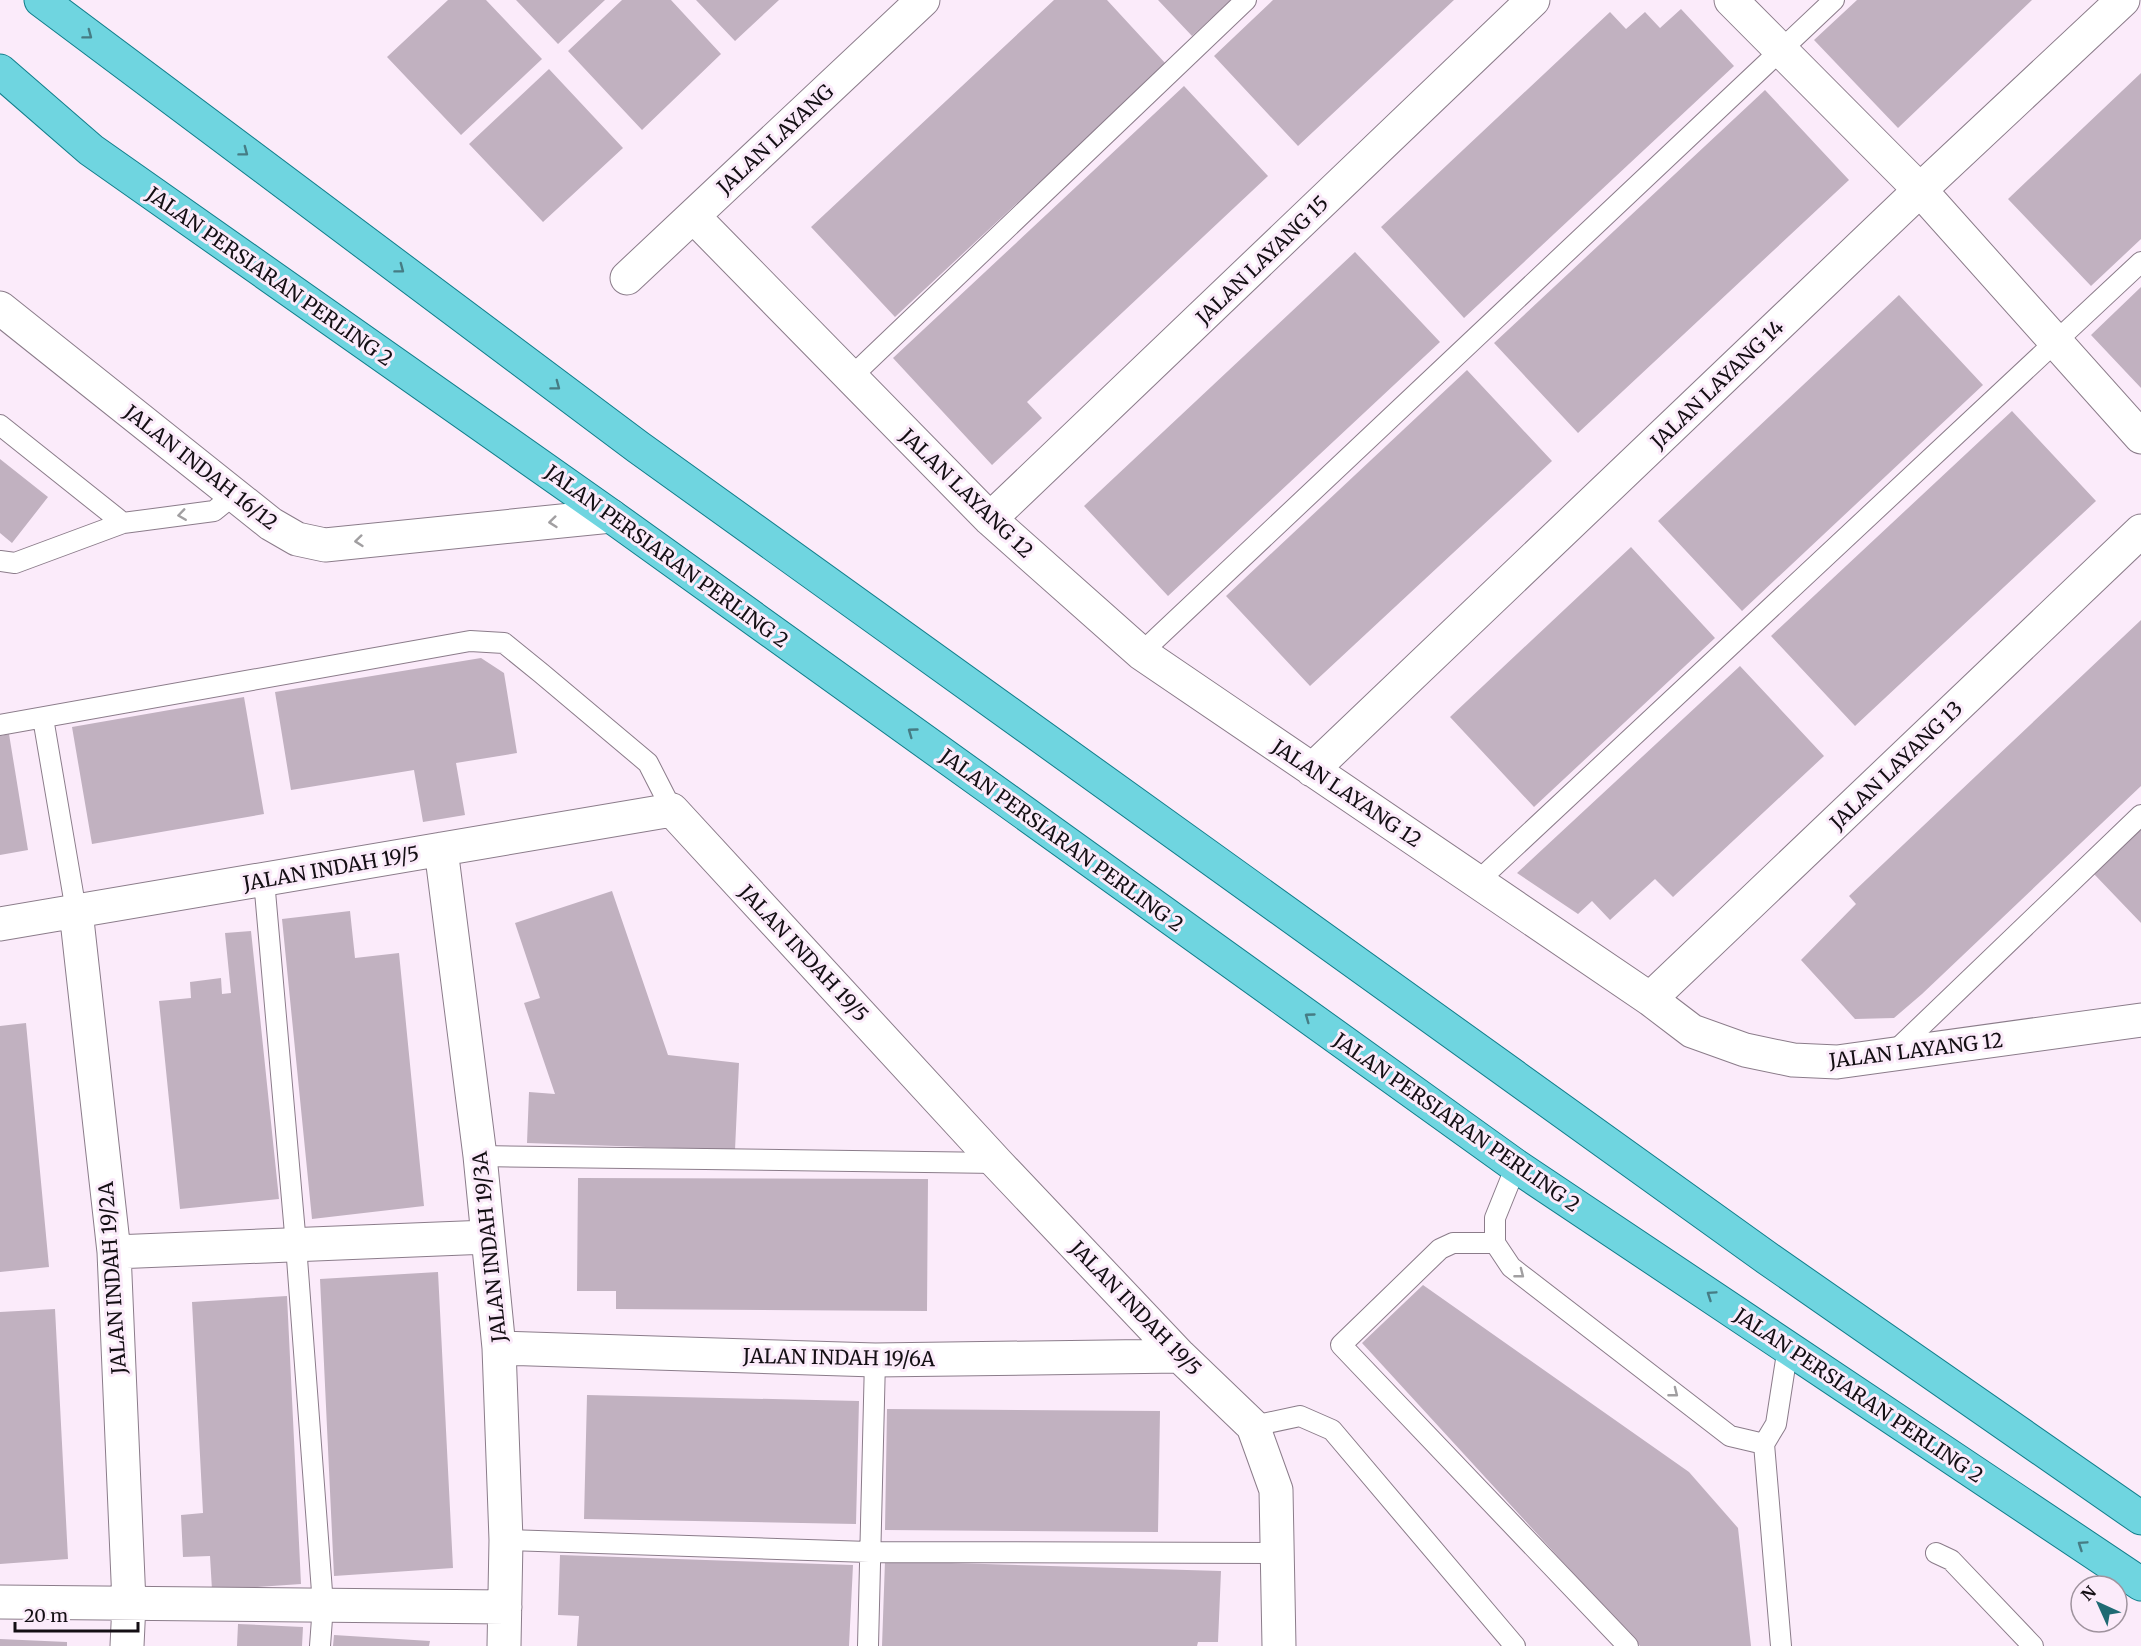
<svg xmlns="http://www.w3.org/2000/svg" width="2141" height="1646" viewBox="0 0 2141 1646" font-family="Merriweather,serif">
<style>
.building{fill:#c1b1c0}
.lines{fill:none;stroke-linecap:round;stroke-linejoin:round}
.service-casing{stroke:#8b7c8a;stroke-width:22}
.minor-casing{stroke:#8b7c8a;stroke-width:35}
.primary-casing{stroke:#117e8b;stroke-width:35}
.service{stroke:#fff;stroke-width:20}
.minor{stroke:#fff;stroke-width:33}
.primary{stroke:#6fd5e0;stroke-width:33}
.oneway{stroke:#467c84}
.oneway2{stroke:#a19fa1}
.labels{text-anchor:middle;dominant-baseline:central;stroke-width:6;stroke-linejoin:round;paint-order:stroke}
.street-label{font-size:20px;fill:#140f14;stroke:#fbebfa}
</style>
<rect width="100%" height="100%" fill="#fbebfa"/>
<path class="building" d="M448,0H486L542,59L461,135L387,57Z
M516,0H605L558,44Z
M622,0H671L721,54L642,130L568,51Z
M696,0H779L735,41Z
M1054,0H1107L1166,64L895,317L811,227Z
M1158,0H1231L1192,36Z
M1273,0H1454L1298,146L1214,56Z
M1857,0H2032L1898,128L1814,40Z
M1681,9L1734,66L1464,318L1381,227L1610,12L1626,29L1645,12L1660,28Z
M549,69L623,148L543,222L469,144Z
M2141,73V239L2091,286L2008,199Z
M1184,86L1268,176L1027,402L1042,418L992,465L893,358Z
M1765,90L1849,180L1578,433L1494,343Z
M1355,252L1440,342L1168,596L1084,506Z
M2141,287V388L2091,335Z
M1899,295L1983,385L1742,611L1658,521Z
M1467,370L1552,461L1310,686L1226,596Z
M2012,411L2096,501L1855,726L1771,636Z
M0,459L48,497L12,543L0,533Z
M1631,547L1715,638L1534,807L1450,717Z
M2141,620V786L1922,994L1894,1018L1855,1019L1801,960L1856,904L1849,896Z
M481,658L504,673L517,753L456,763L465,815L423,822L414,770L291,790L275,692Z
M1740,666L1824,756L1673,897L1655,879L1610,920L1592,901L1578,914L1517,873Z
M244,697L264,814L92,844L72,727Z
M9,734L28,850L0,855V736Z
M2141,829V923L2094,874Z
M612,891L668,1055L739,1063L735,1150L527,1143L529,1092L555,1094L524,1003L540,998L515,923Z
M350,911L355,958L399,953L424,1206L312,1219L282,919Z
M251,931L279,1199L180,1209L159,1001L191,998L190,982L221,978L222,994L231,993L225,933Z
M26,1023L49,1267L0,1272V1026Z
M578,1178L928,1179L927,1311L616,1309V1291H577Z
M438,1272L453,1568L334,1576L320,1279Z
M1423,1285L1689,1472L1738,1528L1751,1646H1640L1362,1343Z
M287,1296L301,1584L212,1590L210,1556L183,1557L181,1515L203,1513L192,1302Z
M55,1309L68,1559L0,1564V1312Z
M587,1395L859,1401L856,1524L584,1519Z
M887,1409L1160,1411L1158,1532L885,1530Z
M560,1555L853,1565L849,1646H577L579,1616L558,1615Z
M885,1561L1221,1571L1218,1642H1198L1197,1646H882Z
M238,1624L303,1627L302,1646H237Z
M334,1635L430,1641L429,1646H333Z
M0,1639L67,1642V1646H0Z"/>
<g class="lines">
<defs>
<path id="service" d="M850,378L1246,0
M0,425L123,523
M0,561L15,563L123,523L214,511L235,494
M1141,653L1834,0
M43,718L76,911
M0,725L470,641L504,643L541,673L648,763L672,810
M264,880L296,1245L323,1605L320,1646
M1477,882L2141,262
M1892,1054L2141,815
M480,1156L997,1163
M1516,1166L1495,1218V1243L1511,1267L1730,1436L1764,1444L1776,1424L1788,1347
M1495,1243H1453L1440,1249L1341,1345L1628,1646
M1253,1426L1300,1416L1332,1430L1515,1646
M1764,1444L1781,1646
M506,1540L869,1552L1275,1553
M1936,1553L1951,1560L2033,1646
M868,1646L875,1360"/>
<path id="minor" d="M1731,0L1920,190L2141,437
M693,216L990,519L1141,653L1650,999L1692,1031L1745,1050L1793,1060L1837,1062L2141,1020
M627,278L923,0
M0,308L271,524L297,539L325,545L611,516
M990,519L1533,0
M1312,770L1920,190L2123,0
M441,849L480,1156L499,1348L506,1540L504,1646
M76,911L114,1252L129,1603L127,1646
M0,924L672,810L997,1163L1180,1356L1253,1426L1276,1490L1279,1646
M1650,999L2141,531
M114,1252L488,1237
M499,1348L875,1360L1180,1356
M0,1602L505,1607"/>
<path id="primary" d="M41,0L638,447L1767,1258L2141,1518
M0,71L91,150L611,516L1516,1166L2141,1584"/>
</defs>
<use href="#service" class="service-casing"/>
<use href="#minor" class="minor-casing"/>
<use href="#primary" class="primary-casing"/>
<use href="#service" class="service"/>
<use href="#minor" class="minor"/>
<use href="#primary" class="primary"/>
</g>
<defs><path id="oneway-chevron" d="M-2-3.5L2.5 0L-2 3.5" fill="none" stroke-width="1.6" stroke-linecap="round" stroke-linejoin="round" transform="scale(1.5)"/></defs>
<g class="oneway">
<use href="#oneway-chevron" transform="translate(88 35) rotate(37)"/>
<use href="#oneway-chevron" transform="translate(244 152) rotate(37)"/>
<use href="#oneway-chevron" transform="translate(400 269) rotate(37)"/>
<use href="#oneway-chevron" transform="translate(556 386) rotate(37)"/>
<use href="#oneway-chevron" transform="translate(912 732) rotate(-144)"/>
<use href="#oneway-chevron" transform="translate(1309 1017) rotate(-144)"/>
<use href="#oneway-chevron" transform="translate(1711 1295) rotate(-146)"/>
<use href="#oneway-chevron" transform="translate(2082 1545) rotate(-146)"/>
</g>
<g class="oneway2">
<use href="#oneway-chevron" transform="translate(182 515) rotate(172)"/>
<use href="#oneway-chevron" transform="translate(553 522) rotate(174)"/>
<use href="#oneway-chevron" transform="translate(359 541) rotate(174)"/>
<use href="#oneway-chevron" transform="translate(1520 1274) rotate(38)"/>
<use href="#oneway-chevron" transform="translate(1674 1393) rotate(38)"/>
</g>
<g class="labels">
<g class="street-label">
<text transform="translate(775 139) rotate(-43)">JALAN LAYANG</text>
<text transform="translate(1262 260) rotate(-44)">JALAN LAYANG 15</text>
<text transform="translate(270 276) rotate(35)">JALAN PERSIARAN PERLING 2</text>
<text transform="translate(1717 384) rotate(-44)">JALAN LAYANG 14</text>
<text transform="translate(201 467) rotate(38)">JALAN INDAH 16/12</text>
<text transform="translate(967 493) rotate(44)">JALAN LAYANG 12</text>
<text transform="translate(667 556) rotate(36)">JALAN PERSIARAN PERLING 2</text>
<text transform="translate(1896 765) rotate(-44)">JALAN LAYANG 13</text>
<text transform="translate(1347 793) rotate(34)">JALAN LAYANG 12</text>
<text transform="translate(1062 840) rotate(36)">JALAN PERSIARAN PERLING 2</text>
<text transform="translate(331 868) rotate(-10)">JALAN INDAH 19/5</text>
<text transform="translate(804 953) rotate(47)">JALAN INDAH 19/5</text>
<text transform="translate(1916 1050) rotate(-7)">JALAN LAYANG 12</text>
<text transform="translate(1457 1122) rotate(35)">JALAN PERSIARAN PERLING 2</text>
<text transform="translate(489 1247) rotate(-96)">JALAN INDAH 19/3A</text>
<text transform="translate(112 1278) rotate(-94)">JALAN INDAH 19/2A</text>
<text transform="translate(1136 1308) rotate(46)">JALAN INDAH 19/5</text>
<text transform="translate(839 1357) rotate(1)">JALAN INDAH 19/6A</text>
<text transform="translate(1859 1395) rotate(34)">JALAN PERSIARAN PERLING 2</text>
</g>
</g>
<g transform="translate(2099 1604) rotate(315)"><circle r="28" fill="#fbebfa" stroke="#9f939e" stroke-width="1.5"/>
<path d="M0-4.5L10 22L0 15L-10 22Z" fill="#1f6a73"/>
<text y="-9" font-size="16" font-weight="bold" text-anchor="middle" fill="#140f14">N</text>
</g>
<path d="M15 1622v9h123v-9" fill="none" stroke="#140f14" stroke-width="3"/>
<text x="24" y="1622" font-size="18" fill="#140f14" stroke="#fbebfa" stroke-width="4.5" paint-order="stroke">20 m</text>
</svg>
